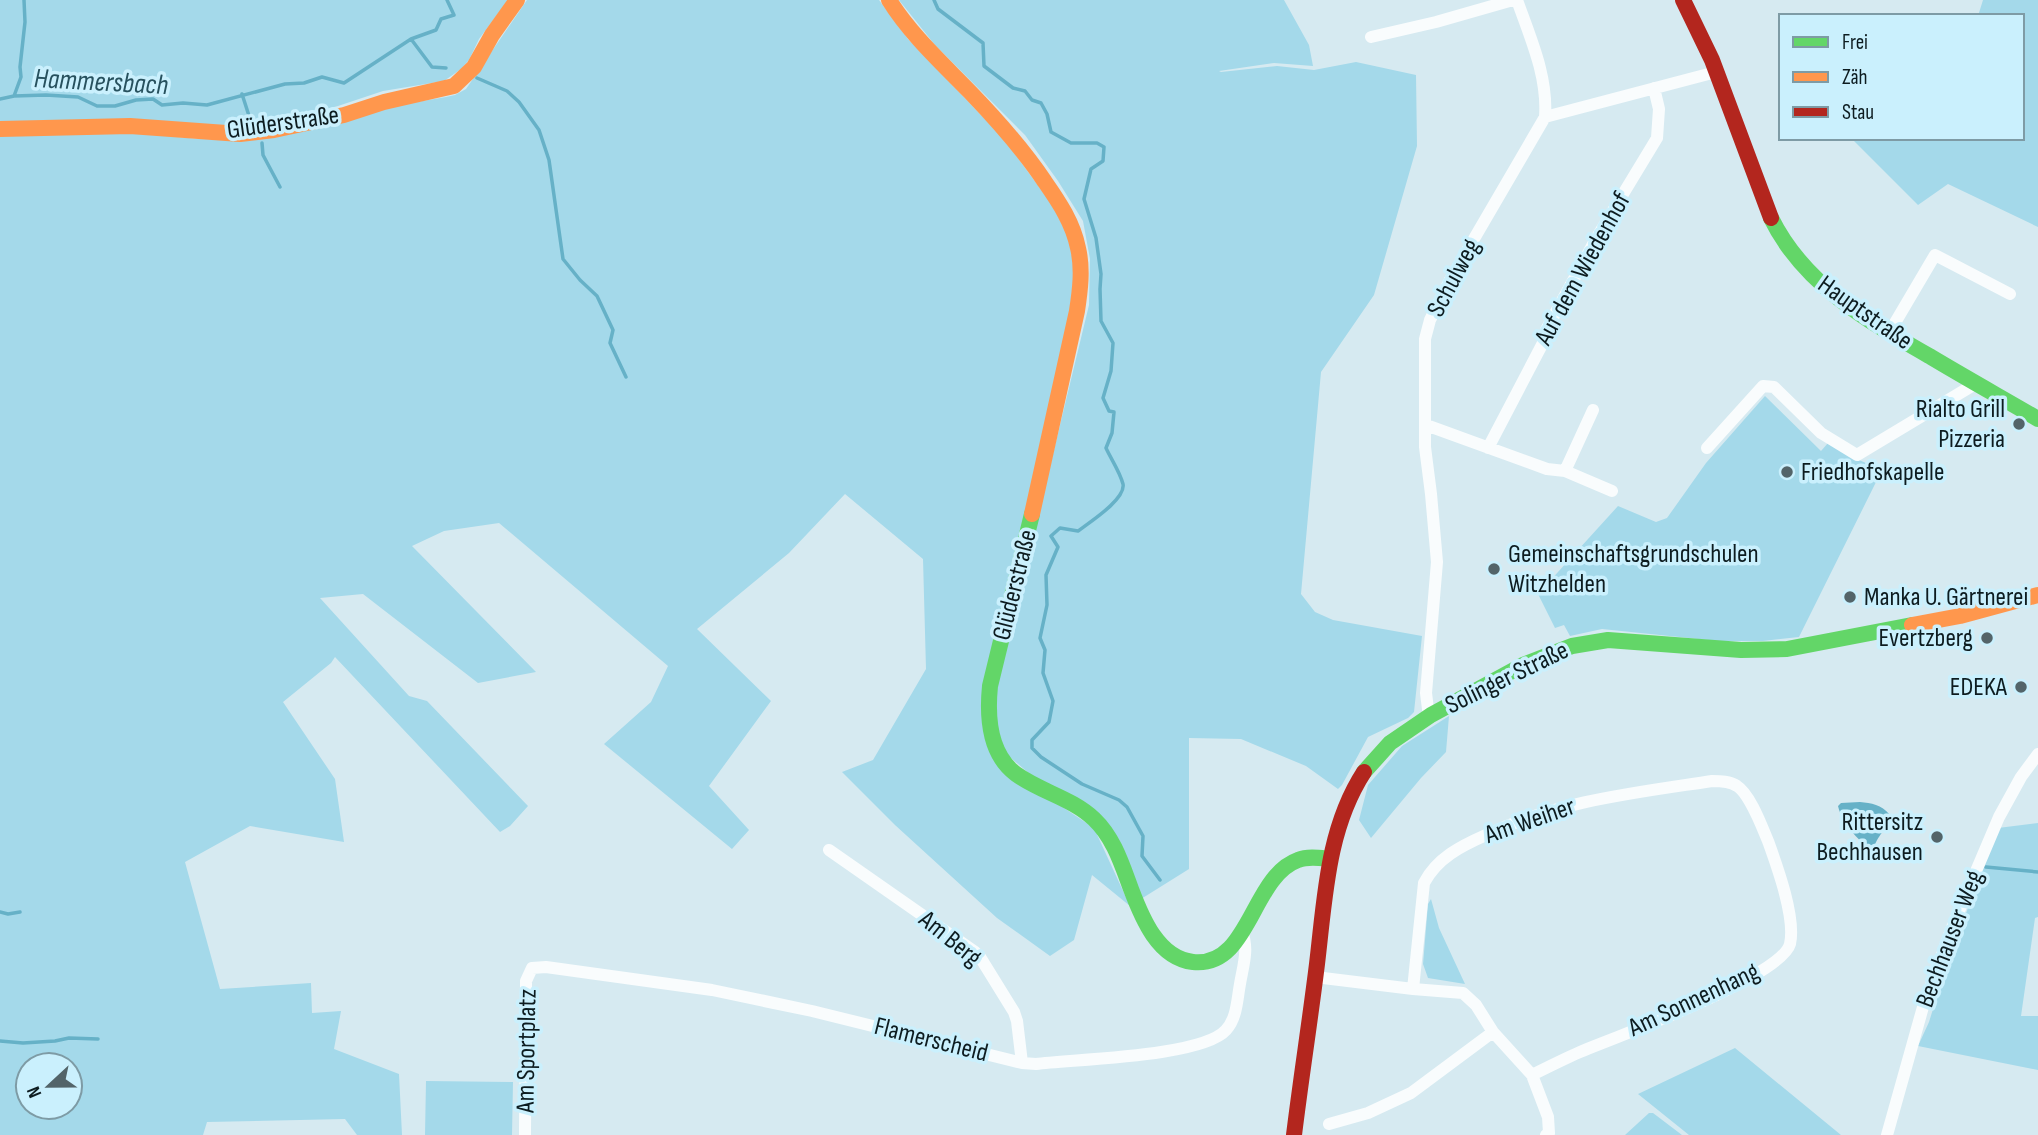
<svg xmlns="http://www.w3.org/2000/svg" width="2038" height="1135" viewBox="0 0 2038 1135" font-family="'Sofia Sans Condensed',sans-serif">
<style>
.green{fill:#a4d9ea;fill-rule:evenodd}
.water{fill:#66b1c7}
.lines{fill:none;stroke-linecap:round;stroke-linejoin:round}
.stream{stroke:#66b1c7;stroke-width:3.5}
.street{stroke:#f9fcfd;stroke-width:12}
.fast{stroke:#63d668;stroke-width:16}
.slow{stroke:#ff974d;stroke-width:16}
.jam{stroke:#b3261e;stroke-width:16}
.poi-dot{fill:#536469;stroke:#caf0fd;stroke-width:2.5}
.labels{text-anchor:middle;dominant-baseline:central;stroke-width:7;stroke-linejoin:round;paint-order:stroke}
.street-label{font-size:26px;fill:#0d1c20;stroke:#caf0fd}
.poi-label{font-size:26px;fill:#0d1c20;stroke:#caf0fd;text-anchor:end}
.water-label{font-size:28px;font-style:italic;fill:#27515e;stroke:#caf0fd}
</style>
<rect width="100%" height="100%" fill="#d6eaf1"/>
<path class="green" d="M0,0H508L479,39L469,60L461,69L444,81L383,91L338,106L273,123L235,126L0,122Z
M527,0H879L908,39L1004,139L1053,206L1070,241L1074,268L1071,311L985,737L1049,798L1094,828L1130,906L1092,875L1074,940L1050,956L997,918L895,825L842,772L873,760L926,669L923,559L845,494L789,553L697,629L771,701L709,786L749,830L732,849L604,744L651,702L668,666L499,523L444,531L412,546L536,672L478,683L363,594L320,598L409,696L427,701L528,806L510,826L500,832L335,657L331,663L283,702L335,779L344,842L250,826L185,862L220,989L311,983L312,1013L341,1011L334,1049L399,1074L402,1135H357L345,1119L207,1122L203,1135H0V136L136,133L199,139L446,97L455,95L466,89ZM28,1065H70V1107H28Z
M899,0H1284L1309,45L1313,66L1274,63L1219,71L1221,72L1277,66L1314,70L1356,62L1416,75L1417,146L1374,295L1321,372L1301,594L1315,612L1333,620L1422,636L1414,712L1408,718L1368,737L1342,785L1338,789L1306,766L1241,739L1189,738V869L1141,899L1118,842L1031,775L1005,753L995,719L996,690L1089,305L1090,259L1083,221L1058,181L1025,135L935,45Z
M1983,0H2038V227L1948,184L1918,205L1851,138H2022V16H1978Z
M1765,396L1821,451L1828,443L1859,460L1882,470L1799,637L1763,641H1718L1602,629L1570,636L1564,625L1555,628L1538,594L1618,506L1656,522L1667,518L1706,463Z
M1449,716L1446,752L1421,778L1371,838L1359,820L1368,785L1402,746Z
M2038,823V917L2035,918L2021,1016H2038V1070L1918,1046L1929,1022L1956,935L1962,924L1998,828Z
M1431,899L1439,928L1465,984L1428,978L1423,964L1428,904Z
M1735,1048L1841,1135H1689L1638,1094Z
M426,1081L513,1082L512,1135H425Z
M1649,1113H1653L1682,1135H1625Z"/>
<path class="water" d="M1860,802C1871,803 1882,805 1889,814C1888,830 1876,836 1874,849L1871,851C1858,839 1842,824 1838,806L1841,803Z"/>
<g class="lines">
<path class="stream" d="M934,0L938,9L983,43L984,66L1013,88L1025,91L1032,100L1041,103L1047,114L1051,132L1071,143H1097L1104,147L1103,161L1091,169L1084,199L1096,238L1101,274L1100,289L1101,321L1113,343L1111,371L1103,398L1109,411L1114,412L1112,433L1106,448C1111,459 1120,472 1123,484C1126,499 1090,522 1078,531L1060,528L1051,536L1058,547L1046,575L1047,605L1040,638L1045,650L1043,673L1053,701L1049,722L1032,740V748L1041,757L1082,784L1119,800L1127,807L1143,836L1142,856L1160,880
M411,39L432,67L446,68
M477,78L507,91L519,102L539,130L549,160L563,259L580,280L597,296L613,330L610,343L626,377
M242,94L251,122
M14,96L21,77L20,67L25,22L24,0
M0,99L14,96L46,95L78,97L97,106H115L136,100L153,99L162,105L183,103L207,105L285,84L304,83L322,77L344,83L411,39L436,30L441,19L454,15L447,0
M262,143L263,155L280,187
M1986,867L2038,872
M0,912L8,914L20,912
M0,1041L23,1043L55,1041L69,1038L98,1039"/>
<path class="street" d="M1517,0C1530,37 1548,76 1545,117
M1371,37L1436,22L1513,0
M1889,333L1935,255L2010,294
M1426,425L1547,469L1565,471L1612,491
M1488,448L1545,339L1546,330L1597,237L1657,138L1659,109L1654,88
M1707,448L1763,386L1774,387L1821,433L1857,455L1975,384
M1565,471L1593,410
M1429,717L1426,693L1437,562L1431,494L1425,447V339L1430,320L1450,280L1545,117L1716,72
M829,850L975,952L980,957L1014,1012L1017,1021L1022,1063
M1315,977L1413,989L1463,993L1476,1005L1493,1032L1532,1075L1548,1117L1549,1133L1546,1135
M1413,989L1424,883C1437,858 1461,846 1486,835C1559,801 1633,793 1712,781C1720,781 1730,781 1737,786C1750,794 1762,827 1768,841C1777,866 1796,918 1790,944C1781,977 1616,1037 1580,1052C1564,1059 1548,1067 1532,1075
M1329,1124L1368,1113L1411,1093L1493,1032
M525,1135L526,981L532,968L546,967L712,990L812,1011L1022,1063L1036,1064C1075,1059 1202,1057 1226,1030C1237,1018 1237,1000 1240,984C1243,966 1249,949 1242,932
M1887,1135L1923,1007L1951,930L1999,817L2021,777L2038,754"/>
<path class="fast" d="M1771,218C1804,285 1868,321 1931,357C1966,378 2002,398 2038,419
M1032,514L990,686C987,716 989,754 1016,774C1041,792 1072,798 1094,819C1114,838 1122,865 1131,889C1142,918 1158,958 1193,962C1250,968 1251,877 1298,860C1308,856 1320,858 1330,859
M1364,772L1390,743L1431,715L1523,665L1572,646L1608,640L1741,650L1787,649L1912,625"/>
<path class="slow" d="M889,0C911,35 941,62 970,92C997,120 1023,149 1045,182C1059,202 1073,223 1078,248C1083,269 1080,291 1077,311L1032,514
M0,129L130,126L240,134L274,130L344,115L384,102L454,86L474,67L492,35L517,0
M1912,625L1960,616L2038,595"/>
<path class="jam" d="M1683,0L1712,60L1771,218
M1294,1135C1301,1078 1310,1021 1317,964C1325,898 1327,829 1364,772"/>
</g>
<g class="poi-dot">
<circle cx="2019" cy="424" r="7"/>
<circle cx="1787" cy="472" r="7"/>
<circle cx="1494" cy="569" r="7"/>
<circle cx="1850" cy="597" r="7"/>
<circle cx="1987" cy="638" r="7"/>
<circle cx="2021" cy="687" r="7"/>
<circle cx="1937" cy="837" r="7"/>
</g>
<g class="labels">
<g class="street-label">
<text transform="translate(283 123) rotate(-8)">Glüderstraße</text>
<text transform="translate(1583 269) rotate(-61)">Auf dem Wiedenhof</text>
<text transform="translate(1454 278) rotate(-62)">Schulweg</text>
<text transform="translate(1865 313) rotate(35)">Hauptstraße</text>
<text transform="translate(1015 585) rotate(-76)">Glüderstraße</text>
<text transform="translate(1507 678) rotate(-26)">Solinger Straße</text>
<text transform="translate(1530 821) rotate(-19)">Am Weiher</text>
<text transform="translate(950 939) rotate(39)">Am Berg</text>
<text transform="translate(1950 939) rotate(-69)">Bechhauser Weg</text>
<text transform="translate(1694 1000) rotate(-25)">Am Sonnenhang</text>
<text transform="translate(931 1040) rotate(14)">Flamerscheid</text>
<text transform="translate(527 1051) rotate(-89)">Am Sportplatz</text>
</g>
<g class="poi-label">
<text x="2005" y="409">Rialto Grill<tspan x="2005" dy="30">Pizzeria</tspan></text>
<text x="1801" y="472" text-anchor="start">Friedhofskapelle</text>
<text x="1508" y="554" text-anchor="start">Gemeinschaftsgrundschulen<tspan x="1508" dy="30">Witzhelden</tspan></text>
<text x="1864" y="597" text-anchor="start">Manka U. Gärtnerei</text>
<text x="1973" y="638">Evertzberg</text>
<text x="2007" y="687">EDEKA</text>
<text x="1923" y="822">Rittersitz<tspan x="1923" dy="30">Bechhausen</tspan></text>
</g>
<g class="water-label">
<text transform="translate(101 82) rotate(3)">Hammersbach</text>
</g>
</g>
<rect x="1779" y="14" width="245" height="126" fill="#caf0fd" stroke="#7e9ba5" stroke-width="2"/>
<rect x="1793" y="37" width="35" height="10" fill="#63d668" stroke="#7e9ba5" stroke-width="2"/>
<text x="1842" y="49" font-size="21" fill="#0d1c20">Frei</text>
<rect x="1793" y="72" width="35" height="10" fill="#ff974d" stroke="#7e9ba5" stroke-width="2"/>
<text x="1842" y="84" font-size="21" fill="#0d1c20">Zäh</text>
<rect x="1793" y="107" width="35" height="10" fill="#b3261e" stroke="#7e9ba5" stroke-width="2"/>
<text x="1842" y="119" font-size="21" fill="#0d1c20">Stau</text>
<g transform="translate(49 1086) rotate(248)"><circle r="33" fill="#caf0fd" stroke="#7e9ba5" stroke-width="2"/>
<path d="M0-5L12 26L0 18L-12 26Z" fill="#536469"/>
<text y="-10" font-size="19" font-weight="bold" text-anchor="middle" fill="#0d1c20">N</text>
</g>
</svg>
